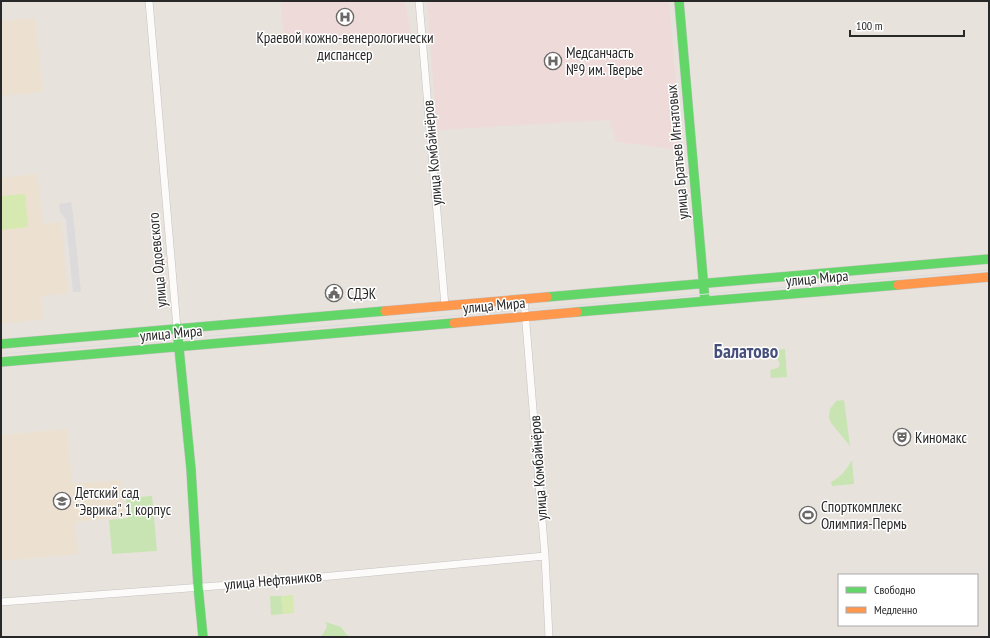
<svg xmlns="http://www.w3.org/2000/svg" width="990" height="638" viewBox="0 0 990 638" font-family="'PT Sans Narrow',sans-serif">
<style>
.industrial{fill:#dddadc}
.education{fill:#ece1d0}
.medical{fill:#eedbd9}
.green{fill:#c9e4b3}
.pitch{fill:#d5e9b0}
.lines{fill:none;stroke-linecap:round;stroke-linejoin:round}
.street-casing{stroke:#c4c2c2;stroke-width:8}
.fast-casing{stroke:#c4c2c2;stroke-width:10}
.slow-casing{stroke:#c4c2c2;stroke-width:10}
.street{stroke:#fcfbfa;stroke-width:7}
.fast{stroke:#63d668;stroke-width:9}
.slow{stroke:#ff974d;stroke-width:9}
.tram{stroke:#dcdcde;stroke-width:1}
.labels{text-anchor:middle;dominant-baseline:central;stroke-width:3;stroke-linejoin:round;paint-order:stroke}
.poi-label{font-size:15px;fill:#282828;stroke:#fff;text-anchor:start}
.street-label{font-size:15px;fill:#282828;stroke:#fff}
.district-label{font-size:19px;font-weight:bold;fill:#46507b;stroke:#fff}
</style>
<rect width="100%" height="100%" fill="#e8e2dc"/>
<path class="industrial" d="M71,202L73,214L81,292H73L66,220L60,212L59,204Z"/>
<path class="education" d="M35,18L43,92L1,96V21Z
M37,174L43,224L61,222L68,293L41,296L43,319L1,324V178Z
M67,429L72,484L121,480L124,517L75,522L78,554L1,561V435Z"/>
<path class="medical" d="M281,1H405L411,33L284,41Z
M427,1H669L682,150L616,142L610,120L437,130Z"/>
<path class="green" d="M785,349L787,377L771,378L770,370L778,368L780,364L777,358L774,356V350Z
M844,400L850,446L831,423L829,417L830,409L836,401Z
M852,460L854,484L832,486L831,482C841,477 846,470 852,460Z
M152,496L157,551L112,554L109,520L128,518L126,498Z
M270,596H281L283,614L271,615Z
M326,622L341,627L347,635L351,637H316H321L327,627Z"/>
<path class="pitch" d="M25,194L28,227L1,230V196Z
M293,595L294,613L283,614L281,596Z"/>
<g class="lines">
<defs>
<path id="street" d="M149,1L177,328
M419,1L445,306
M524,299L545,556L549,637
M1,602L257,583L545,556"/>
<path id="fast" d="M679,1L705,301
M547,297L989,259
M577,312L898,285
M177,328L191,469L198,586L203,637
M1,344L385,311
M1,362L454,323"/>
<path id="slow" d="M898,285L989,277
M385,311L547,297
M454,323L577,312"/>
</defs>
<use href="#street" class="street-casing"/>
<use href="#fast" class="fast-casing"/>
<use href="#slow" class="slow-casing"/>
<use href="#street" class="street"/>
<use href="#fast" class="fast"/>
<use href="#slow" class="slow"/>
<path class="tram" d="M1,354L989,270"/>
</g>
<defs>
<symbol id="hospital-ring" viewBox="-11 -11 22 22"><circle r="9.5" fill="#fff" stroke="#6b6967" stroke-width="1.5"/><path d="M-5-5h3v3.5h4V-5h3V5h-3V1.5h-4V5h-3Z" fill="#6b6967"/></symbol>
<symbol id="civic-ring" viewBox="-11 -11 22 22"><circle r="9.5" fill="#fff" stroke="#6b6967" stroke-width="1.5"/><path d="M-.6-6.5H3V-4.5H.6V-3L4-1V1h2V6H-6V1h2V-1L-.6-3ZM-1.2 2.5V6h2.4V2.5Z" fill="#6b6967"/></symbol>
<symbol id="theatre-ring" viewBox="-11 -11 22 22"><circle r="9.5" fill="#fff" stroke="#6b6967" stroke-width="1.5"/><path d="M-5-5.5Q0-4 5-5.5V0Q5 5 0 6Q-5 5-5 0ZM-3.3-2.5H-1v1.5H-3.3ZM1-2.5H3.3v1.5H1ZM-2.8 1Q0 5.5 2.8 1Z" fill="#6b6967"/></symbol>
<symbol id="school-ring" viewBox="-11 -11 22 22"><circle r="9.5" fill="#fff" stroke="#6b6967" stroke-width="1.5"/><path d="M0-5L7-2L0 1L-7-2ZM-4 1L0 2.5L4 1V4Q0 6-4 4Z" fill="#6b6967"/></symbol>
<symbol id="stadium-ring" viewBox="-11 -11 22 22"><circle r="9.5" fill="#fff" stroke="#6b6967" stroke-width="1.5"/><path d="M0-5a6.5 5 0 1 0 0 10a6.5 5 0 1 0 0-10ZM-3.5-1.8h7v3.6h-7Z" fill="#6b6967"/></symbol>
</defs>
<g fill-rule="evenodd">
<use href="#hospital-ring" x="335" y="7" width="20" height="20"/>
<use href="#hospital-ring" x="543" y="51" width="20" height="20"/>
<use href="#civic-ring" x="324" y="283" width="20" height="20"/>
<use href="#theatre-ring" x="892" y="427" width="20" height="20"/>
<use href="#school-ring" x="52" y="491" width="20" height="20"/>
<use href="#stadium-ring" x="798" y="505" width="20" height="20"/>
</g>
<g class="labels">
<g class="poi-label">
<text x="345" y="37" text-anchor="middle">Краевой кожно-венерологически<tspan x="345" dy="17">диспансер</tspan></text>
<text x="566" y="52">Медсанчасть<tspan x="566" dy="17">№9 им. Тверье</tspan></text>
<text x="347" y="293">СДЭК</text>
<text x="915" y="437">Киномакс</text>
<text x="75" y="492">Детский сад<tspan x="75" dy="17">"Эврика", 1 корпус</tspan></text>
<text x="821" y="506">Спорткомплекс<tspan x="821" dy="17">Олимпия-Пермь</tspan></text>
</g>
<g class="street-label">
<text transform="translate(677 152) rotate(-95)">улица Братьев Игнатовых</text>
<text transform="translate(432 153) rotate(-95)">улица Комбайнёров</text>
<text transform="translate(157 260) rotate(-95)">улица Одоевского</text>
<text transform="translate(817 278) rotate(-5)">улица Мира</text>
<text transform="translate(494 305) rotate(-5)">улица Мира</text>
<text transform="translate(171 333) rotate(-5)">улица Мира</text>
<text transform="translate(538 468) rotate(-94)">улица Комбайнёров</text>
<text transform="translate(273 580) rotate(-5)">улица Нефтяников</text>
</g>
<g class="district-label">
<text x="746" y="351">Балатово</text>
</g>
</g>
<rect width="990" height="638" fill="none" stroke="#282828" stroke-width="4"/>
<rect x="838" y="574" width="140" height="52" fill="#ffffff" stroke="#a9a9a9"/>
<rect x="846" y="587" width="20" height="6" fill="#63d668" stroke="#a9a9a9"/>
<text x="874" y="594" font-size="12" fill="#282828">Свободно</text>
<rect x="846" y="607" width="20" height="6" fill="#ff974d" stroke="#a9a9a9"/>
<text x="874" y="614" font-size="12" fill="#282828">Медленно</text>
<path d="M850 30v6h114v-6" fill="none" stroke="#282828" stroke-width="2"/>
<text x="856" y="30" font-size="12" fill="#282828" stroke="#ffffff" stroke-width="3" paint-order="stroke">100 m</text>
</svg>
